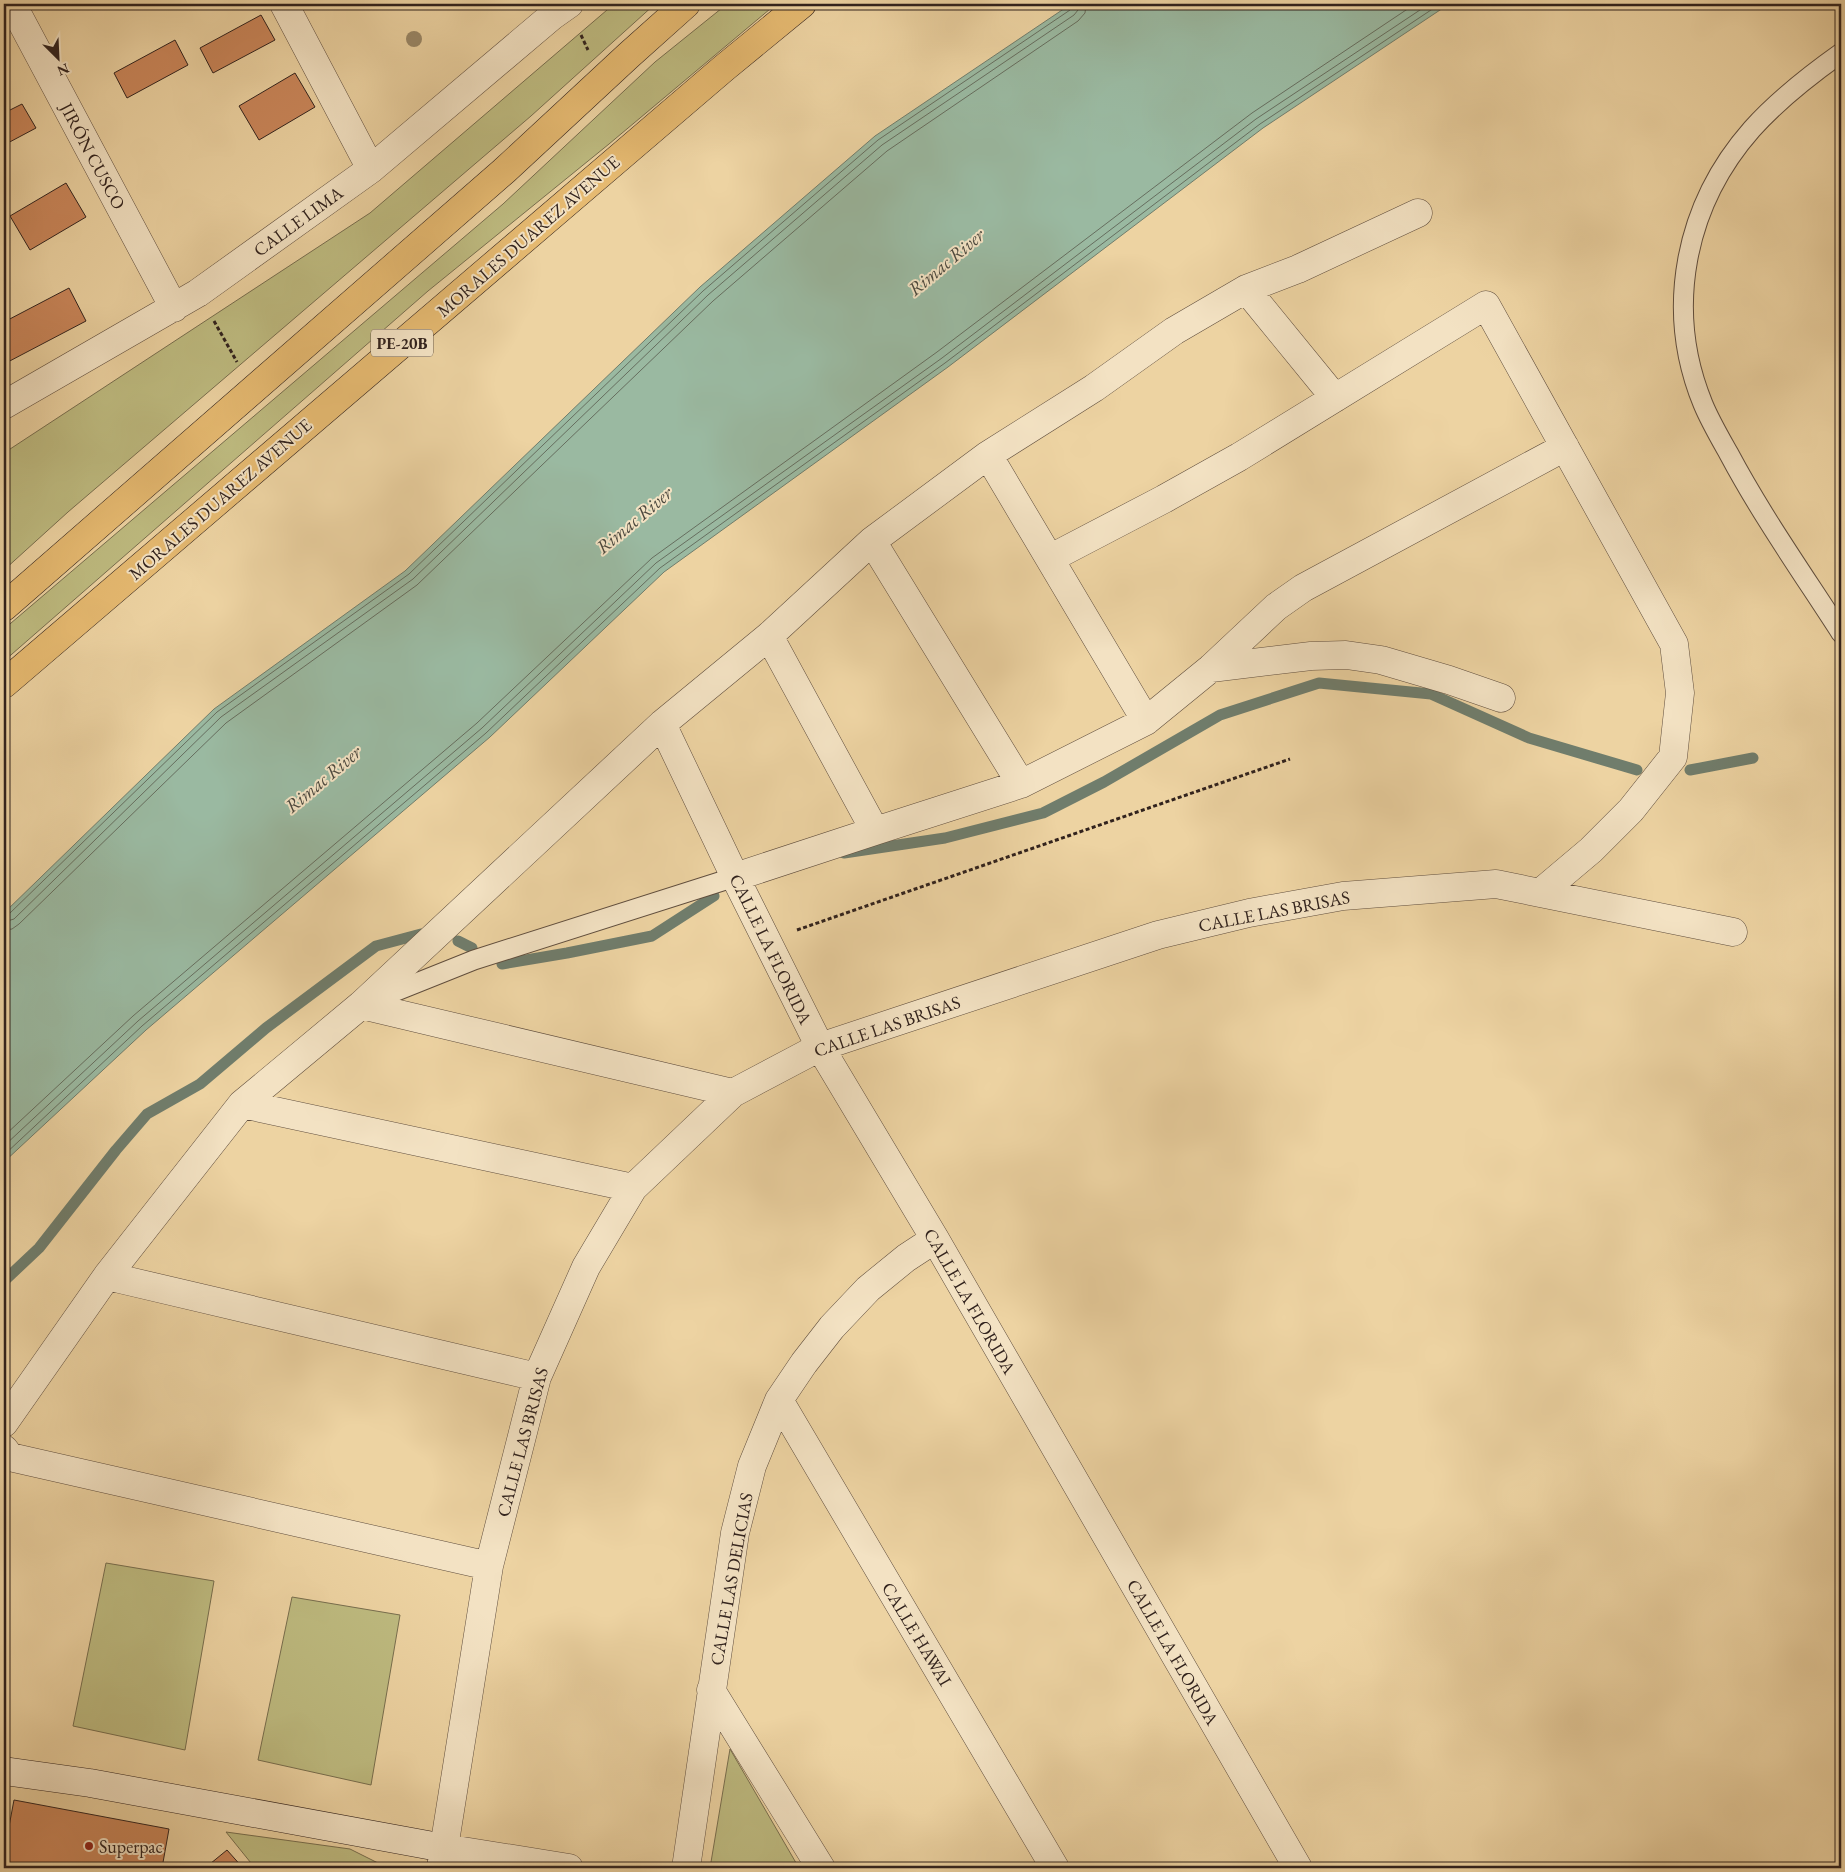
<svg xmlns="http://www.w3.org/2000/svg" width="1845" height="1872" viewBox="0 0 1845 1872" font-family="'EB Garamond',serif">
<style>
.green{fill:#bebb80;stroke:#786e4e}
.water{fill:#9ab9a1;stroke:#707d6c}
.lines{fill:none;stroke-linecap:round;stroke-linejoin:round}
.shore{stroke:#666e5f;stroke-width:1}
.stream{stroke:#707d6c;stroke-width:11}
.building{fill:#ca865a;stroke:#31221d}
.lane-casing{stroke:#604e3e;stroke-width:21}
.street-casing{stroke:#604e3e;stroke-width:29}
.secondary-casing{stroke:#31221d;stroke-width:29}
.highway-casing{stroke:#31221d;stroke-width:29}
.path{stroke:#31221d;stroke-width:3;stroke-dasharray:4 2.5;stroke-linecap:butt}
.lane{stroke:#f3e2c3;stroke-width:19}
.street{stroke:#f3e2c3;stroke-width:28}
.secondary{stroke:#f3e2c3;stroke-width:28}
.highway{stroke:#e6ba71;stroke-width:28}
.tree{fill:#998767}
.poi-dot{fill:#8f2418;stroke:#f3e2c3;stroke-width:2}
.labels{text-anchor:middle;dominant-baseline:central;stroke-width:4;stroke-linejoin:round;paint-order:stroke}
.shield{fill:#f3e2c3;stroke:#6b5c4f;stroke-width:1}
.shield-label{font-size:16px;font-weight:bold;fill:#31221d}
.street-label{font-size:18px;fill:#31221d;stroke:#f3e2c3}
.poi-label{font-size:18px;fill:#31221d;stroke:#f3e2c3;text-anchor:start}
.water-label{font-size:19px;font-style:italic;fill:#4b483e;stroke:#f3e2c3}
</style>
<rect width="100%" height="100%" fill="#edd3a2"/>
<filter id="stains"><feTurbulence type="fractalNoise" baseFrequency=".004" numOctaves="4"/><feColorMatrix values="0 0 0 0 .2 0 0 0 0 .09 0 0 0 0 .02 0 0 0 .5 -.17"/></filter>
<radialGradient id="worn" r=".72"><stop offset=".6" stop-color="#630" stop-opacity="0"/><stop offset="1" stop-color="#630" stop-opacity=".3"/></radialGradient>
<path class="green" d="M614,4H655L531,116L68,512L4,570V453L370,213Z
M727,4H776L609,144L428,291L4,661V629L503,204L655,62Z
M106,1563L214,1581L185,1750L73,1726Z
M292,1597L400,1615L371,1785L258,1760Z
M730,1749L799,1868H710Z
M226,1832L350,1849L388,1868H255Z"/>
<path class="water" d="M1071,4H1449L1263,128L948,367L664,572L490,737L146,1030L4,1162V913L214,709L405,571L700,287L875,136Z"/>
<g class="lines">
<path class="shore" d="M4,916L9,914L217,712L409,574L703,291L878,140L1070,10L1073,4
M4,922L14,919L221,717L413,579L708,295L882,145L1074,15L1078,10L1079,4
M4,930L12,929L19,924L226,723L417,585L713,301L887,151L1078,21L1085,13L1086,4
M4,1136L133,1016L477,723L652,558L937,352L1252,113L1415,4
M4,1146L138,1021L482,728L656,563L942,358L1256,119L1429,4
M4,1155L142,1026L486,733L660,568L945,363L1260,124L1440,4"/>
<path class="stream" d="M1690,770L1753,758
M844,853L945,838L1043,813L1104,782L1220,715L1319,683L1431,694L1529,738L1637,770
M458,941L472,948
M502,964L567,953L652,936L714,896
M4,1281L39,1248L116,1150L147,1114L200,1084L266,1028L376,946L421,934"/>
</g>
<path class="building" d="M261,15L275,40L213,73L200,48Z
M175,40L188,65L127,98L114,73Z
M295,73L315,107L259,140L239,106Z
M22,104L36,128L4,145V113Z
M66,183L86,217L30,250L10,216Z
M69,288L86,321L4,364V322Z
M14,1800L169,1829L162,1868H27L4,1864V1853Z
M227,1850L243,1868H205Z"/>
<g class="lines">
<defs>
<path id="lane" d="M1841,53C1810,75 1778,100 1752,129C1685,205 1664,309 1703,404C1710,421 1720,438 1729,454C1762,516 1803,574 1841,633
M374,1000L474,960L735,877"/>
<path id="street" d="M12,4L174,308
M284,4L371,169
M1246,289L1335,398
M4,405L198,293L371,169L552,16L569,4
M988,455L1146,721
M872,541L1021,784
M1051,558L1164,499L1239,457L1486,305L1674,644L1680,693L1673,757L1631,810L1591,850L1540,893
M769,636L875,831L1021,784L1146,721L1211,668L1276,607L1303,588L1565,447
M1211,668L1311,656L1346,655L1381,660L1449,680L1501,698
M662,724L735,877L820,1047L935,1239L1298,1868
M735,877L875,831
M361,1005L733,1093
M242,1104L633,1188
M107,1276L537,1377
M779,1400L1055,1868
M4,1423L107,1276L242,1104L361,1005L662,724L769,636L872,541L988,455L1094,388L1174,331L1246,289L1298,269L1418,213
M4,1449L10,1457L489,1566
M711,1690L821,1868
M569,1868L444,1848L489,1566L537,1377L586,1267L633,1188L733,1093L820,1047L1158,935L1249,913L1343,896L1496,884L1733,932
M686,1868L735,1533L752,1466L779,1400L804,1363L832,1327L868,1289L906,1258L935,1239"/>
<path id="secondary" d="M4,1771L90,1783L444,1848L441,1868"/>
<path id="highway" d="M4,607L504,171L629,55L686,4
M4,684L724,68L802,4"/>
</defs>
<use href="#lane" class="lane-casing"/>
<use href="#street" class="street-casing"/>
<use href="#secondary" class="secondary-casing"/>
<use href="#highway" class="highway-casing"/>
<path class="path" d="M581,35L588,50
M214,321L237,362
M797,930L1290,759"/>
<use href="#lane" class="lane"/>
<use href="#street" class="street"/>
<use href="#secondary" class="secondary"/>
<use href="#highway" class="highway"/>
</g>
<circle class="tree" cx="414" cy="39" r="8"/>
<circle class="poi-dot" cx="89" cy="1846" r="5"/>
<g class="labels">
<rect class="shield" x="371" y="329.5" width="62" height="27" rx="4"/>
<g class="shield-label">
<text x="402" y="343">PE-20B</text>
</g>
<g class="street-label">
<text transform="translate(93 156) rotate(62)">JIRÓN CUSCO</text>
<text transform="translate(298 221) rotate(-36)">CALLE LIMA</text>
<text transform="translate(528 236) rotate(-41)">MORALES DUAREZ AVENUE</text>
<text transform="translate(220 499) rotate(-41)">MORALES DUAREZ AVENUE</text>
<text transform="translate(1274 911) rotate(-11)">CALLE LAS BRISAS</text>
<text transform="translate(771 949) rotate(64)">CALLE LA FLORIDA</text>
<text transform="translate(887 1026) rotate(-19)">CALLE LAS BRISAS</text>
<text transform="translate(970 1301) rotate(60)">CALLE LA FLORIDA</text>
<text transform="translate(522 1442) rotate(-75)">CALLE LAS BRISAS</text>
<text transform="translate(731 1579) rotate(-80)">CALLE LAS DELICIAS</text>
<text transform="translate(917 1634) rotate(59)">CALLE HAWAI</text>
<text transform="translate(1173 1652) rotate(60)">CALLE LA FLORIDA</text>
</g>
<g class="poi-label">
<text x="99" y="1846">Superpac</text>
</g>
<g class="water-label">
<text transform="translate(946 262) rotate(-40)">Rimac River</text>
<text transform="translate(634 520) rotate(-40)">Rimac River</text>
<text transform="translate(323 779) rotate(-40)">Rimac River</text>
</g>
</g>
<rect width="1845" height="1872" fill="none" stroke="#edd3a2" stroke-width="20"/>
<rect x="5" y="5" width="1835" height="1862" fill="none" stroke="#31221d" stroke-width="2.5"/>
<rect x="10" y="10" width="1825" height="1852" fill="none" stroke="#31221d"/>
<g transform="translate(58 58) rotate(156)" stroke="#f3e2c3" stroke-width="4" paint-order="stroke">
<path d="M0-4L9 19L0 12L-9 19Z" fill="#31221d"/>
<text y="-8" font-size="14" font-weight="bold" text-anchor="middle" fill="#31221d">N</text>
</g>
<rect width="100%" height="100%" filter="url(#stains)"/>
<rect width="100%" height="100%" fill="url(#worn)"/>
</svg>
